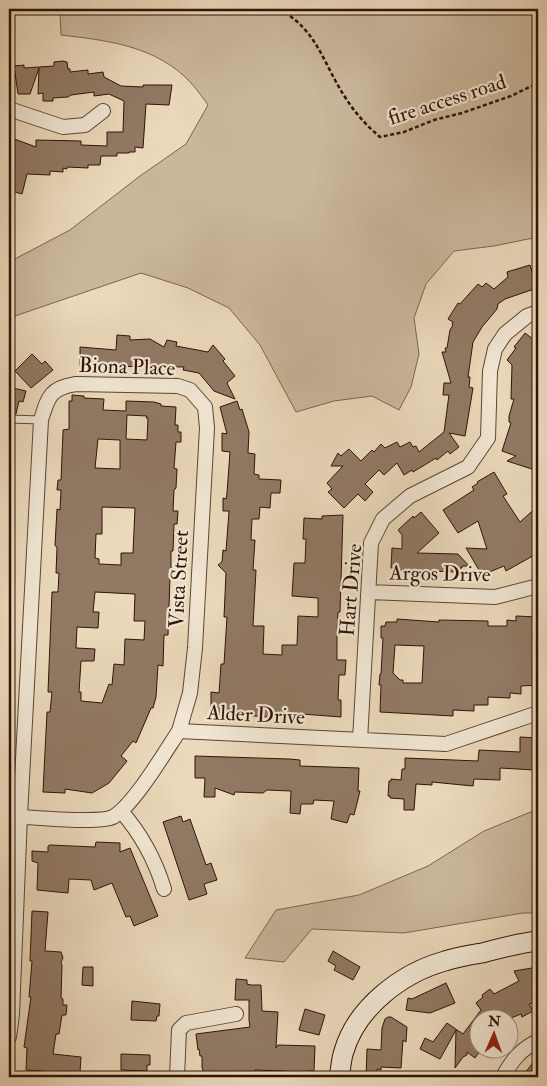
<svg xmlns="http://www.w3.org/2000/svg" width="547" height="1086" viewBox="0 0 547 1086" font-family="'IM FELL Double Pica',serif">
<style>
.green{fill:#cab79c;stroke:#7d6451}
.building{fill:#917964;stroke:#301206;fill-rule:evenodd}
.lines{fill:none;stroke-linecap:round;stroke-linejoin:round}
.service-casing{stroke:#5e4433;stroke-width:9}
.minor-casing{stroke:#5e4433;stroke-width:16}
.secondary-casing{stroke:#301206;stroke-width:21}
.path{stroke:#301206;stroke-width:2.5;stroke-dasharray:4 2.5;stroke-linecap:butt}
.service{stroke:#f1e6d3;stroke-width:7}
.minor{stroke:#f1e6d3;stroke-width:14}
.secondary{stroke:#f1e6d3;stroke-width:19}
.labels{text-anchor:middle;dominant-baseline:central;stroke-width:4.5;stroke-linejoin:round;paint-order:stroke}
.street-label{font-size:21px;fill:#301206;stroke:#f1e6d3}
</style>
<rect width="100%" height="100%" fill="#ead9bb"/>
<filter id="stains"><feTurbulence type="fractalNoise" baseFrequency=".004" numOctaves="4"/><feColorMatrix values="0 0 0 0 .2 0 0 0 0 .09 0 0 0 0 .02 0 0 0 .5 -.17"/></filter>
<radialGradient id="worn" r=".72"><stop offset=".6" stop-color="#630" stop-opacity="0"/><stop offset="1" stop-color="#630" stop-opacity=".3"/></radialGradient>
<path class="green" d="M64,9H538V237L494,246L454,251L426,284L414,318L419,354L411,387L399,410L372,396L334,401L296,412L260,345L229,308L188,288L141,273L9,318V262L70,230L140,176L186,144L208,105C201,95 192,83 183,75C149,45 104,40 61,35L60,13Z
M538,809V913H523L404,933L312,929L284,962L245,958L276,910L359,895L428,866L484,831Z"/>
<path class="building" d="M63,61L67,62L68,69H70V72L88,70V74L103,72L104,77L121,86L143,87V85H172L169,105L146,104L143,148L135,147V152H129V153H117V156H101L100,165H88V168L67,167V169L63,168V172L50,171V175L27,174L22,194L9,190V137L36,147V140L81,141V145L107,146V132H123L124,101L109,94L94,96V92L71,95L68,97L53,98V101H43V93L38,94L39,68L30,94H18L14,66L24,65V68L54,66V62Z
M530,265L537,288L505,299L498,304L497,309L482,327L473,342L468,377H470L469,387L473,388L465,436L449,433L459,447L450,454L448,451L437,460L436,458L413,472L412,470L404,475L397,463L384,475L379,470L365,484L373,492L365,501L358,494L344,508L328,492L332,489L327,483L343,466H331L338,453L341,456L349,449L361,461L372,450L374,452L381,444L385,448L397,442L400,447L410,442L413,447L416,446L419,452L444,432L449,395H443L444,383H451L442,352H446L445,348H447L450,330L453,325L452,324L453,322L448,319L458,303L460,304L478,284L482,287L486,283L494,289L508,277L507,272Z
M525,333L538,343V418L535,435L538,436V471L507,461L516,456L502,451L511,423L509,422V416L514,399H511L512,365L507,360L516,348L514,347Z
M117,335L130,336V340L150,339L164,347L167,340L177,342L176,346L208,352L213,345L225,359L223,361L235,376L227,383L235,399L214,391L199,373L183,370L184,367L80,366V347L116,350Z
M32,354L42,364L45,361L53,370L31,388L15,371Z
M9,387L26,391L23,402L19,401L16,414H9Z
M72,395L84,396V398L104,399L103,410L126,411V401L154,402L161,404V406L176,407L175,425H178V432H181V442H176L174,468L177,469L176,488L174,490L173,511H178L177,524H174L173,551H171V568L173,570V575L170,577L168,635H164L163,666L158,665L156,697L153,708H151L136,743L133,741L121,756L127,761L109,783L92,793L65,789V793L43,792L47,712H50L52,692H48L52,592H58L59,573H56L57,548L55,545L57,509L60,510L61,490H57L58,480H61L63,432V430L69,429V401H72ZM127,415L147,416L146,418H148L147,440L126,439ZM98,439L120,440V469L95,468ZM102,507L135,508L133,553H121V565L99,564V559L95,558L96,534H102ZM95,592L135,594L134,621H145L144,640L125,639L124,665L114,664L112,685L109,684L102,703L81,701V692H79L81,661H94L95,649L76,648L77,627L98,628L99,612H93Z
M237,401L240,410L242,409L249,432L248,453L255,454L254,474L259,475V479L281,480L280,493H271L270,508L260,507L259,519H252L251,540H255L253,570H256L253,626H264L263,654L282,655V645H297L298,616L318,617V598L292,596L294,563H305L306,539H303L304,518L322,519V516L343,515L340,612H338L337,632V660H346L345,675H339L338,700H341V717L276,712V718L245,715L242,719L227,718L226,716L215,714V707H211V692L219,693L221,664H224L227,617H224L226,573L218,565L222,562L223,550L226,551L229,511H223V498L226,499L227,493L230,452L222,451V433L227,434L220,407Z
M494,472L507,494L503,496L520,522L538,506V553L506,571L504,566L482,575L466,548L487,549L478,521L458,533L443,510L474,490L472,487L478,483L477,482Z
M421,512L439,533L417,553L458,554L469,566H462V568H460L459,572L394,570V568H391L392,548L402,549V535L398,530L413,516L414,518Z
M516,616L538,617V685L521,686V694L510,693V698L488,697V705H474V711L453,710V716L380,712L381,685H379L380,674H381L383,638H381V626H385L386,622H397V619L439,622V620L488,621V626H507V620L516,621ZM395,645L424,646L422,683H403V680H400L393,673Z
M520,737L538,738V754H535L534,770L500,768V780L474,779L473,786L432,782V785L416,784L414,810H404V799L390,798V796H388L389,781H391V779L401,780L402,769H405V758L478,761L479,750L520,752Z
M195,756L289,759L300,760V766L359,768L358,791H360L354,815L350,814L347,823L331,819L334,801L314,800L313,804H301L300,814L290,813L291,791L267,790L263,793L235,792L234,795L215,788V797H204L205,778H195Z
M181,816L183,822L190,819L206,865L211,863L217,880L204,884L207,894L189,900L163,822Z
M96,842L120,843V852L130,848L158,916L134,926L130,916L126,917L112,883L94,890L91,880L69,879L68,893L37,890L38,863L32,861V851L48,852V846L50,845L95,847Z
M32,911L48,912L45,951L61,952L63,958L61,962L62,966L61,998L63,999V1005H67L66,1015H62L59,1034H56L53,1054L81,1057L80,1072H43V1071L26,1070L27,1048L24,1047L31,997H29L32,961H30Z
M333,951L360,967L353,980L334,970L336,966L328,961Z
M83,967H93V986L82,985Z
M538,967V1002L529,1004L533,1011L522,1017L521,1014L511,1018H480V1051L475,1058L467,1052V1055L463,1057L455,1068L456,1030L440,1059L420,1049L425,1038L433,1042L447,1023L463,1034L481,1010L476,1003L483,997L482,995L490,989L494,994L519,981L514,971Z
M236,979L247,980V984L251,985H261L262,1011L278,1012L276,1048L278,1045L315,1046L314,1071H307V1077H283L284,1071L255,1070V1077H210V1075H204L202,1067V1056H200L199,1049L198,1050L196,1034L250,1027L249,1020V1000H235Z
M446,983L455,1003L430,1013L406,1010L408,998L412,999Z
M132,1001L160,1004L159,1016H157L156,1021L131,1020Z
M305,1009L325,1015L319,1035L299,1030Z
M388,1017H391L407,1027L406,1042L403,1040L401,1068L381,1067V1070L377,1069L376,1077H366L367,1049L381,1050L382,1028L385,1019Z
M121,1054L150,1055V1065H147V1071L121,1070Z
M538,1056V1077H522Z"/>
<g class="lines">
<defs>
<path id="service" d="M9,419L41,420"/>
<path id="minor" d="M9,109L63,127L85,125L103,111
M369,592L495,597L538,586
M360,740L371,543L383,519L410,496L468,467L488,438L490,371L495,349L505,334L527,316L538,312
M121,811C142,835 155,859 164,889
M9,816C29,817 98,824 113,817C133,806 165,752 179,731L446,744L538,713
M9,1037L12,1014L20,816L41,420C48,397 50,388 76,384L178,386L190,390L205,407L207,428L195,648L190,693L179,731
M177,1077L179,1030L186,1023L236,1014
M503,1077C512,1060 521,1049 538,1041"/>
<path id="secondary" d="M339,1077C341,1069 341,1059 344,1051C357,1007 402,973 445,961C457,957 470,955 482,953C501,948 519,943 538,941"/>
</defs>
<use href="#service" class="service-casing"/>
<use href="#minor" class="minor-casing"/>
<use href="#secondary" class="secondary-casing"/>
<path class="path" d="M279,9C319,31 323,65 347,100C356,114 367,126 380,137L404,132L434,120L462,113L511,96L538,83"/>
<use href="#service" class="service"/>
<use href="#minor" class="minor"/>
<use href="#secondary" class="secondary"/>
</g>
<g class="labels">
<g class="street-label">
<text transform="translate(447 100) rotate(-18)">fire access road</text>
<text transform="translate(127 367) rotate(2)">Biona Place</text>
<text transform="translate(440 574) rotate(1)">Argos Drive</text>
<text transform="translate(179 579) rotate(-87)">Vista Street</text>
<text transform="translate(351 590) rotate(-85)">Hart Drive</text>
<text transform="translate(256 715) rotate(3)">Alder Drive</text>
</g>
</g>
<rect width="547" height="1086" fill="none" stroke="#ead9bb" stroke-width="30"/>
<rect x="10" y="10" width="527" height="1066" fill="none" stroke="#301206" stroke-width="2.5"/>
<rect x="15" y="15" width="517" height="1056" fill="none" stroke="#301206"/>
<g transform="translate(494 1034) rotate(2)"><circle r="24" fill="#f1e6d3" stroke="#a49181"/>
<path d="M0-4L9 19L0 12L-9 19Z" fill="#8f2418"/>
<text y="-8" font-size="14" font-weight="bold" text-anchor="middle" fill="#301206">N</text>
</g>
<rect width="100%" height="100%" filter="url(#stains)"/>
<rect width="100%" height="100%" fill="url(#worn)"/>
</svg>
